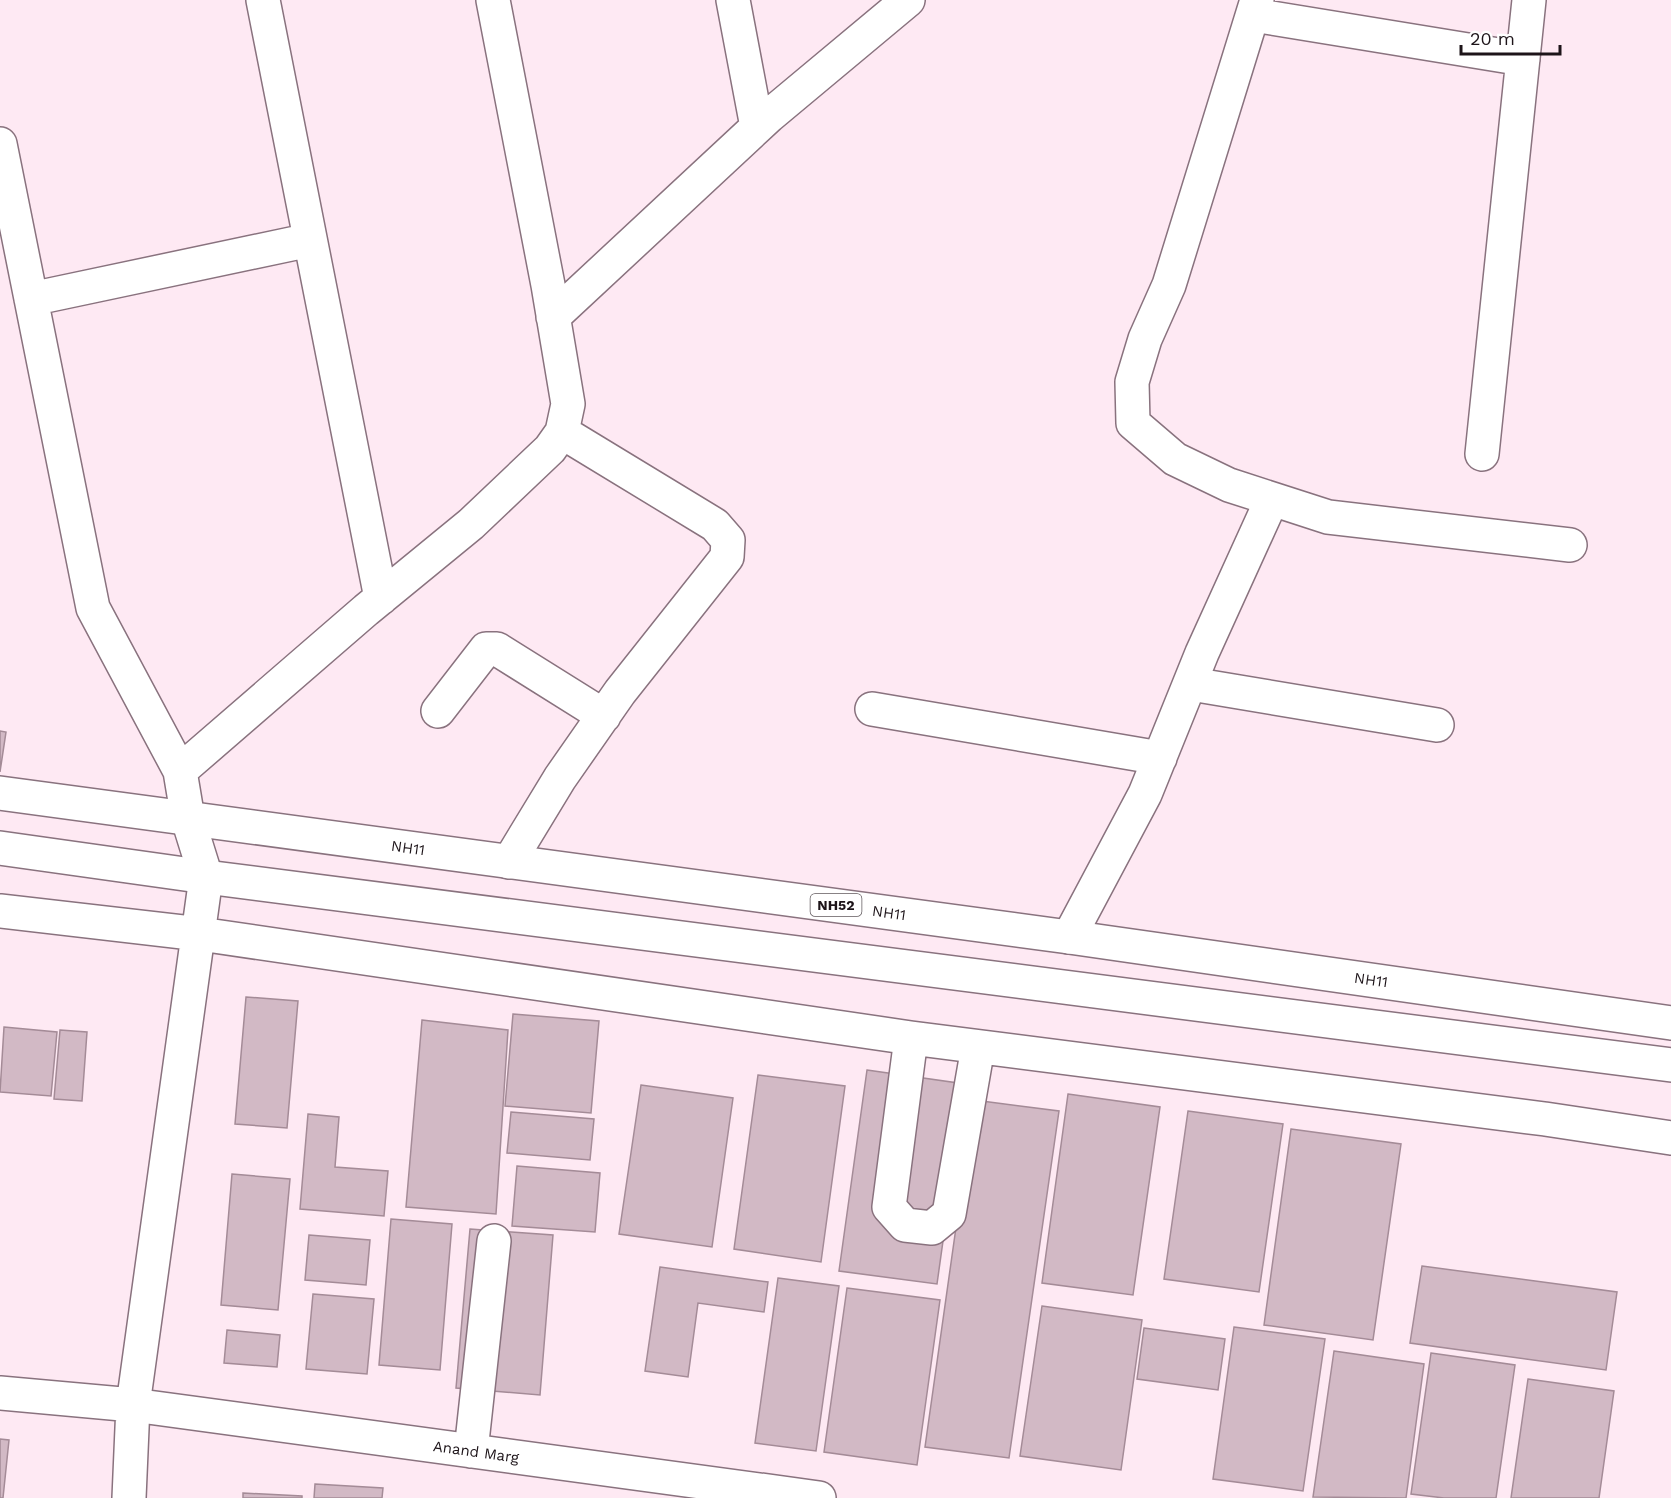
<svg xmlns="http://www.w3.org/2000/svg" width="1671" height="1498" viewBox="0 0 1671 1498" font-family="'Work Sans',sans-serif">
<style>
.building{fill:#d2b9c5;stroke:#a48b97;stroke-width:1.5}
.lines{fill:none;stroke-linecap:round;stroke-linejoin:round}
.street-casing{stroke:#89727e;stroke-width:36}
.highway-casing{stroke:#89727e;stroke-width:36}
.street{stroke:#fff;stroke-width:33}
.highway{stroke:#fff;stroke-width:33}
.labels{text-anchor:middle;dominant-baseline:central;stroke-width:6;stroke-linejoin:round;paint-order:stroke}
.shield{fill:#fff;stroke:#615a5e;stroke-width:1.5}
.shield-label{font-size:14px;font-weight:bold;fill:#1d1419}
.street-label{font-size:15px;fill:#1d1419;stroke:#fff}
</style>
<rect width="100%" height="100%" fill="#fee9f3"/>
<path class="building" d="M0,731L6,732L0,772Z
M246,997L298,1001L287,1128L235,1124Z
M513,1014L599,1021L591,1113L505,1106Z
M422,1020L508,1030L496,1214L406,1207Z
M4,1027L57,1032L51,1096L0,1092Z
M60,1030L87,1032L82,1101L54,1099Z
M867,1070L965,1084L937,1284L839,1271Z
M758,1075L845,1086L821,1262L734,1249Z
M641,1085L733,1098L712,1247L619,1234Z
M1068,1094L1160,1107L1133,1295L1042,1283Z
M974,1100L1059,1111L1009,1458L925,1447Z
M1188,1111L1283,1124L1259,1292L1164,1279Z
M511,1112L594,1119L590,1160L507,1153Z
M308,1114L339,1117L335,1167L388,1171L384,1216L300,1209Z
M1291,1129L1401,1144L1373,1340L1264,1325Z
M517,1166L600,1173L595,1232L512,1226Z
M232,1174L290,1179L278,1310L221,1305Z
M391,1219L452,1224L440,1370L379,1365Z
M470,1229L553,1235L540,1395L456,1388Z
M309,1235L370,1240L366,1285L305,1280Z
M1422,1266L1617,1292L1606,1370L1410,1343Z
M660,1267L768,1282L764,1312L698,1303L688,1377L645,1371Z
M778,1278L839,1286L816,1451L755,1443Z
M847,1288L940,1300L917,1465L824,1452Z
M313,1294L374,1299L367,1374L306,1369Z
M1042,1306L1142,1320L1121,1470L1020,1456Z
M1234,1327L1325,1339L1303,1491L1213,1479Z
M1144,1328L1225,1339L1218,1390L1137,1379Z
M227,1330L280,1335L277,1367L224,1363Z
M1334,1351L1424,1364L1406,1498L1313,1497Z
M1431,1353L1515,1365L1496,1498H1444L1411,1494Z
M1528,1379L1614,1391L1599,1498H1511Z
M0,1439L9,1440L3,1498H0Z
M315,1484L383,1488L382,1498H314Z
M243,1493L302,1496V1498H243Z"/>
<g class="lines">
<defs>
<path id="street" d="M263,0L381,598
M733,0L757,127
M1257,0L1169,285L1145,339L1132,382L1133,423L1175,459L1229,485L1328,517L1570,545
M1253,15L1523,59
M0,144L93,608L180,771L188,819L206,877L133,1405L129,1498
M31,299L310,240
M553,317L769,116L908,0
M1482,454L1529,0
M1191,684L1437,725
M872,709L1160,758
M438,711L486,649H497L604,716
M180,771L366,610L471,524L550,449L562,432L568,404L548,285L493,0
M509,862L560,778L620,692L727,557L728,540L715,525L562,432
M0,911L200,934L911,1038L1545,1119L1671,1138
M1069,937L1145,794L1202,653L1272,499
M911,1038L889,1207L905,1225L932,1228L949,1214L978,1047
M0,1393L133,1405L819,1498
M471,1451L494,1241"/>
<path id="highway" d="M0,793L1069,937L1671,1023
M0,848L206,877L1671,1065"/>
</defs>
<use href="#street" class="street-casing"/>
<use href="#highway" class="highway-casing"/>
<use href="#street" class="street"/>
<use href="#highway" class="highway"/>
</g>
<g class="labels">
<rect class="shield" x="810.5" y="894" width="51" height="22" rx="4.5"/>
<g class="shield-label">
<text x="836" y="905">NH52</text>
</g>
<g class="street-label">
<text transform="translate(408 848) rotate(8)">NH11</text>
<text transform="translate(889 913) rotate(8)">NH11</text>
<text transform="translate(1371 980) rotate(8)">NH11</text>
<text transform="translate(476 1452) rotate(8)">Anand Marg</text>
</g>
</g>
<path d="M1461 45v9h99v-9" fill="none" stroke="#1d1419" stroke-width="3"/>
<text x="1470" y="45" font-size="18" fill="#1d1419" stroke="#ffffff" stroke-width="4.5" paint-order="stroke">20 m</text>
</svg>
